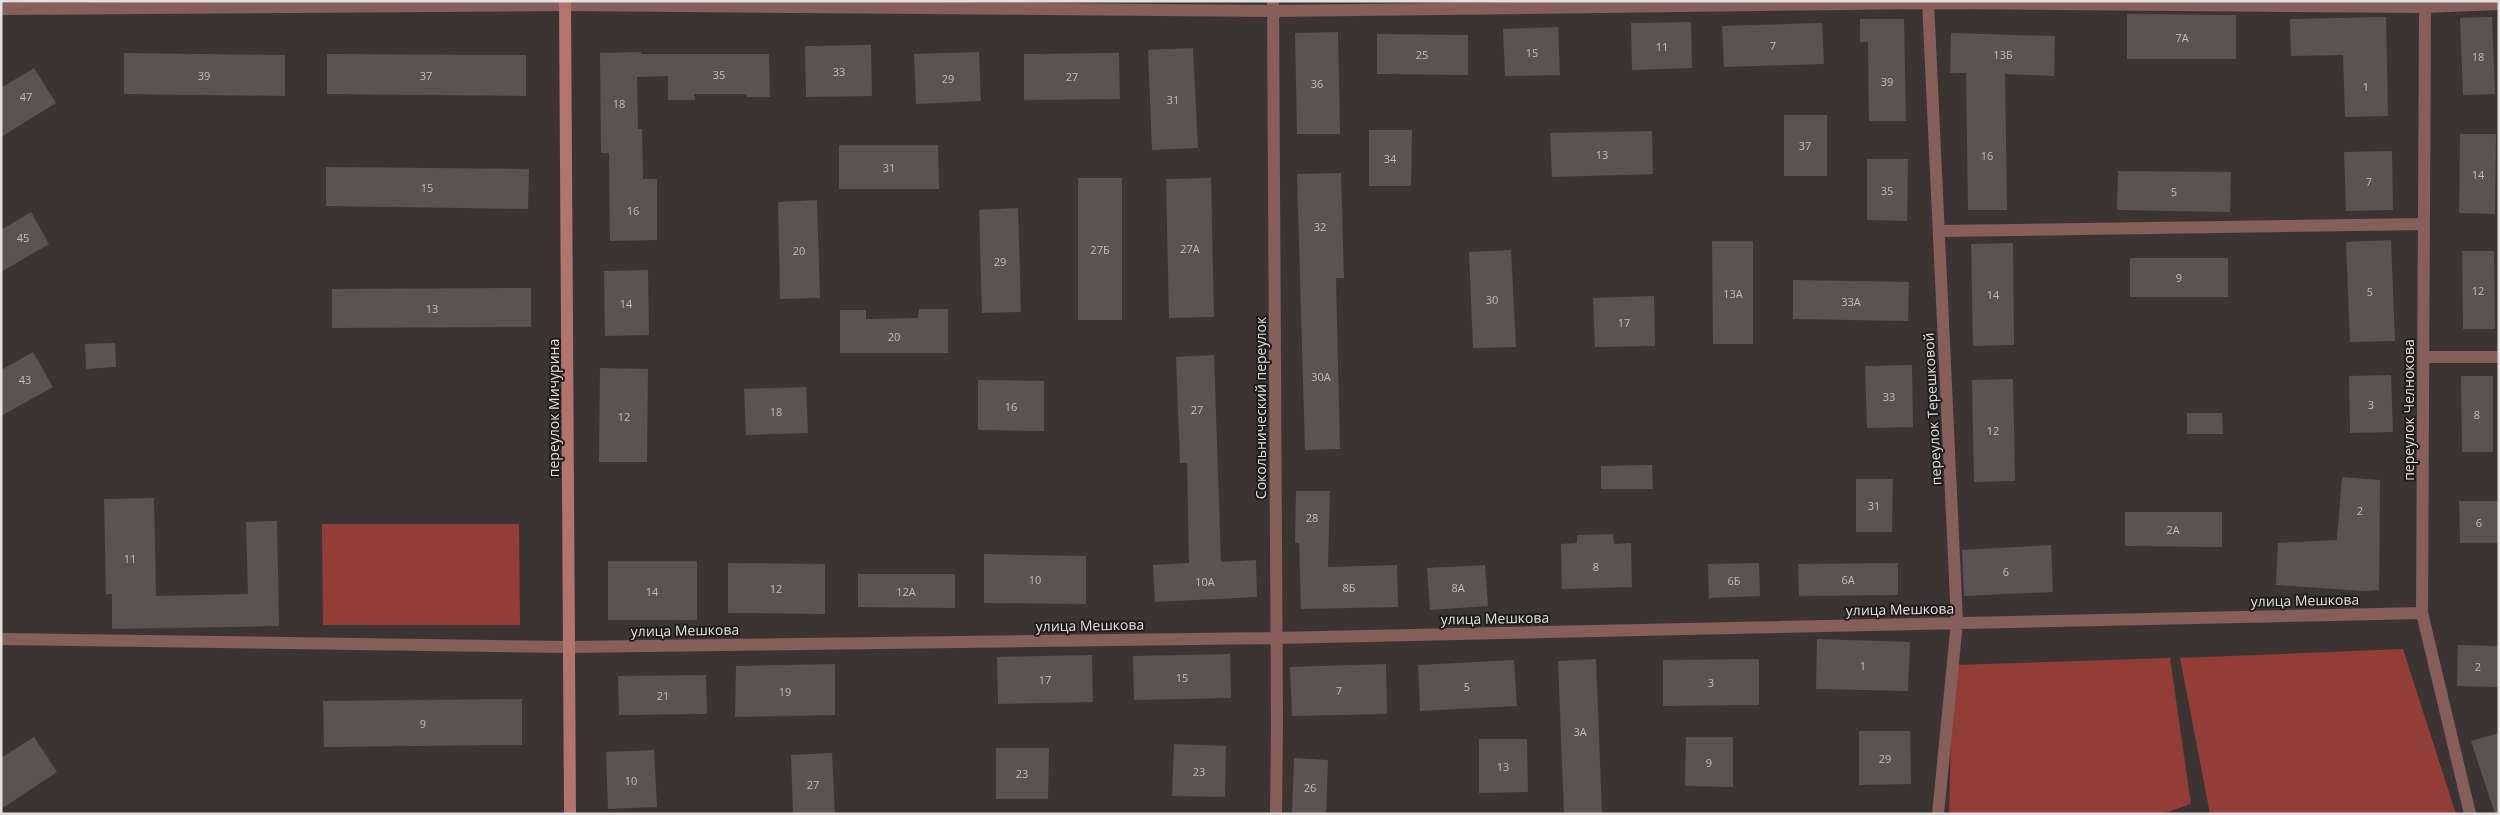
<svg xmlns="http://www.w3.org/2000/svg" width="2500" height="815" viewBox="0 0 2500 815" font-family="'Open Sans',sans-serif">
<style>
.green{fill:#923e37}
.building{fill:#5a5352}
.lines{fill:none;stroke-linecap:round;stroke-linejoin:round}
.minor{stroke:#865f5a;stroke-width:12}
.secondary{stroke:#b2746d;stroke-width:12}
.labels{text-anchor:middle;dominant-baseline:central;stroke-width:4;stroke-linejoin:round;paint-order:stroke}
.number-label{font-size:11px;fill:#c2bdbc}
.street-label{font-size:14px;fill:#e5e0e0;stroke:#1f1c1c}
</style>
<rect width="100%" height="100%" fill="#3b3433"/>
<path class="green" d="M322,524H519L520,625H323Z
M2403,649L2456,814H2210L2180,658Z
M2170,658L2191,804L2162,814H1949L1953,665Z"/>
<path class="building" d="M2127,14L2236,15V59H2127Z
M2386,17L2388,116L2345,117L2343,55L2291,56L2290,19Z
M2492,17L2495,94L2463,95L2460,18Z
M1860,19H1904L1906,121H1869L1868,42H1860Z
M1691,22L1692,68L1632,70L1631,23Z
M1822,23L1824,64L1724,67L1722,26Z
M1558,27L1560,75L1505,76L1503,29Z
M1338,32L1340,134H1297L1295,33Z
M1951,33L2055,36L2054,76L2005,74L2007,210H1968L1966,73H1950Z
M1377,34L1468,35V75L1377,74Z
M871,45L872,96L806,97L805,46Z
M1193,48L1198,148L1152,150L1148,50Z
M641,52V54H769L770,97H747V94H694L695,100H668V76L637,77L638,129H642L643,179H657V240L610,241L609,153H601L600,53Z
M979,52L981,101L916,104L914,54Z
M124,53L285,55V96L124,94Z
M1119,53L1120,99L1024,100V54Z
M327,54L526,55V96L327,94Z
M34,68L56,103L1,137V88Z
M1784,115H1827V176H1784Z
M1369,130H1412L1411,186H1369Z
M1652,131L1653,174L1552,177L1550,133Z
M2460,134H2496L2495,214L2459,213Z
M839,145H938L939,189H839Z
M2392,151L2393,210L2346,211L2344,152Z
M1867,159H1908L1907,221L1867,220Z
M326,167L529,169L528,209L326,206Z
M2118,171L2231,172L2230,212L2117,210Z
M1341,173L1344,278H1336L1340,449L1305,450L1297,174Z
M1078,178H1122V320H1078Z
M1211,178L1214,317L1169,318L1166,179Z
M817,200L820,298L780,299L778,202Z
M1018,208L1021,312L982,313L979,210Z
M31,212L49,244L1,272V230Z
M2391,240L2395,341L2350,342L2346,242Z
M1712,241H1753V344H1713Z
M2013,243L2014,345L1973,346L1971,244Z
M1511,250L1516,347L1473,348L1469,252Z
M2462,251H2494L2495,329H2463Z
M2130,258H2228V297H2130Z
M648,270L649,335L605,336L604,271Z
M1793,280L1909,282L1908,321L1793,319Z
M531,288V327L332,328V289Z
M1654,296L1655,346L1595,347L1593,298Z
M919,309H948V353H840V310H866V319L918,318Z
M115,343L116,367L86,369L85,344Z
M33,352L53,387L1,416V370Z
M1214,355L1221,562L1256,560L1257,597L1155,602L1153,565L1189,563L1187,463H1180L1176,357Z
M1912,365L1913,427L1867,428L1865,366Z
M600,368L648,369L647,462H599Z
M2391,375L2393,432L2350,433L2349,376Z
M2461,376H2493V452H2462Z
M2013,379L2015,481L1974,482L1972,380Z
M978,380L1044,381V431L978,430Z
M806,387L808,433L746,435L744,389Z
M2187,413H2222L2223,434H2187Z
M1652,465L1653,489H1601V466Z
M2342,477L2380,480L2379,590L2364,591L2276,585L2278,543L2337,540Z
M1856,479H1893L1892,532H1856Z
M1296,491H1330L1328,567L1397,565L1398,607L1301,609L1299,543H1295Z
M154,498L156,596L248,594L246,522L277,521L279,626L112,629V594H106L104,499Z
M2459,501H2499V543H2460Z
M2125,512H2222V547L2125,546Z
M1613,534L1614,544L1631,543L1632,587L1562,589L1561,544L1577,543V535Z
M2051,545L2053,592L1964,596L1962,550Z
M984,554L1086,556V604L984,603Z
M608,561H697V620H608Z
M728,563L825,564V614L728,613Z
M1759,563L1760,596L1709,598L1708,564Z
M1898,563V595L1799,596L1798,564Z
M1485,565L1488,606L1430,610L1427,568Z
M858,574H955V608L858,607Z
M1817,639L1910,642L1908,691L1816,689Z
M2458,645L2499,646V687L2457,686Z
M1230,654L1231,698L1134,700L1133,656Z
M1092,655L1093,702L998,704L997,657Z
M1596,659L1602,814H1564L1558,661Z
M1759,659V705L1663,706V660Z
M1514,660L1517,706L1420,711L1418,665Z
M835,664V715L735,717L736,666Z
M1386,664L1387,714L1292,716L1290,667Z
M706,675L707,714L619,715L618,676Z
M522,699V745L324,747L323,701Z
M1859,731H1910L1911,784L1859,785Z
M2499,733V814H2495L2471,741Z
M34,737L57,772L1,809V758Z
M1686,737H1733V787L1685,786Z
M1479,739H1527L1528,792L1479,793Z
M1174,744L1226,746L1225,797L1172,796Z
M996,748H1049L1048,799H996Z
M654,750L657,807L608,809L606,752Z
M832,753L835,814H793L791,755Z
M1294,758L1328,760L1326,814H1292Z"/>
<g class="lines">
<path class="minor" d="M1273,1L1277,723L1276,814
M1928,1L1957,622L1938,814
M2427,1L2425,7L2422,613L2470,814
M1,9L565,5L1273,11L1928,3L2425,7L2499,4
M1940,231L2424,224
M2423,357H2499
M1,639L569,647L1276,638L2422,613"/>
<path class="secondary" d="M565,1L570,814"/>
</g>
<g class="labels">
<g class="number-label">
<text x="2182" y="37">7А</text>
<text x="1773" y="45">7</text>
<text x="1662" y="46">11</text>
<text x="1532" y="52">15</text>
<text x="1422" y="54">25</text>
<text x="2003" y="54">13Б</text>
<text x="2478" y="56">18</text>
<text x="839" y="71">33</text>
<text x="719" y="74">35</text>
<text x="204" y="75">39</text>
<text x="426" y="75">37</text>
<text x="1072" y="76">27</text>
<text x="948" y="78">29</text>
<text x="1887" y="81">39</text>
<text x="1317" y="83">36</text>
<text x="2366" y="86">1</text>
<text x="26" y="96">47</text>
<text x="1173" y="99">31</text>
<text x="619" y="103">18</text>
<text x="1805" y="145">37</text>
<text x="1602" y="154">13</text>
<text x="1987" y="155">16</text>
<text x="1390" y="158">34</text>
<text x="889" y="167">31</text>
<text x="2478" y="174">14</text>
<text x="2369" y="181">7</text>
<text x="427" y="187">15</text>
<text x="1887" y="190">35</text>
<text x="2174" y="191">5</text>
<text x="633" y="210">16</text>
<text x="1320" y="226">32</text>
<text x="23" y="237">45</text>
<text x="1190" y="248">27А</text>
<text x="1100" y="249">27Б</text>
<text x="799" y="250">20</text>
<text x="1000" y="261">29</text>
<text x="2179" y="277">9</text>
<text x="2478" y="290">12</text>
<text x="2370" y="291">5</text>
<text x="1733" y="293">13А</text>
<text x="1993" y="294">14</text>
<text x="1492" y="299">30</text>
<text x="1851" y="301">33А</text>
<text x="626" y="303">14</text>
<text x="432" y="308">13</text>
<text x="1624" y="322">17</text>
<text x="894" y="336">20</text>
<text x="1321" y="376">30А</text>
<text x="25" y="379">43</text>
<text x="1889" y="396">33</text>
<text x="2371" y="404">3</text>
<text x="1011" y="406">16</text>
<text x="1197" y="409">27</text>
<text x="776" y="411">18</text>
<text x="2477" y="414">8</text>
<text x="624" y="416">12</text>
<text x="1993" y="430">12</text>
<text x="1874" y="505">31</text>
<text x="2360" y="510">2</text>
<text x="1312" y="517">28</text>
<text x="2479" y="522">6</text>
<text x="2173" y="529">2А</text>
<text x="130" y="558">11</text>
<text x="1596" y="566">8</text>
<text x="2006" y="571">6</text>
<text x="1035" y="579">10</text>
<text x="1848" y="579">6А</text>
<text x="1734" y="580">6Б</text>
<text x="1205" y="581">10А</text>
<text x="1349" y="587">8Б</text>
<text x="1458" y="587">8А</text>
<text x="776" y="588">12</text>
<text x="652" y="591">14</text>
<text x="906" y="591">12А</text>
<text x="1863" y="665">1</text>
<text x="2478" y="666">2</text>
<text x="1182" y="677">15</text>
<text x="1045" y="679">17</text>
<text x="1711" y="682">3</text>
<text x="1467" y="686">5</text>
<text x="1339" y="690">7</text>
<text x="785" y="691">19</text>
<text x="663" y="695">21</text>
<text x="423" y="723">9</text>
<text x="1580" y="731">3А</text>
<text x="1885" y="758">29</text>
<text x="1709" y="762">9</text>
<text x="1503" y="766">13</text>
<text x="1199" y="771">23</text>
<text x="1022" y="773">23</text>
<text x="631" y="780">10</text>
<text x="813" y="784">27</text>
<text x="1310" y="787">26</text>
</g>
<g class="street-label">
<text transform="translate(553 408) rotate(-90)">переулок Мичурина</text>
<text transform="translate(1260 408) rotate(-90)">Сокольнический переулок</text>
<text transform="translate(1932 409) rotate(-93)">переулок Терешковой</text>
<text transform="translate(2408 410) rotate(-90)">переулок Челнокова</text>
<text transform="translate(2305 600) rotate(-1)">улица Мешкова</text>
<text transform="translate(1900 609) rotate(-1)">улица Мешкова</text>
<text transform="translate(1495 618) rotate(-1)">улица Мешкова</text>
<text transform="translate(1090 625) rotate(-1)">улица Мешкова</text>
<text transform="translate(685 630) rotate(-1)">улица Мешкова</text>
</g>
</g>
<rect width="2500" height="815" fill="none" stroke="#e5e0e0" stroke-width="5"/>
</svg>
